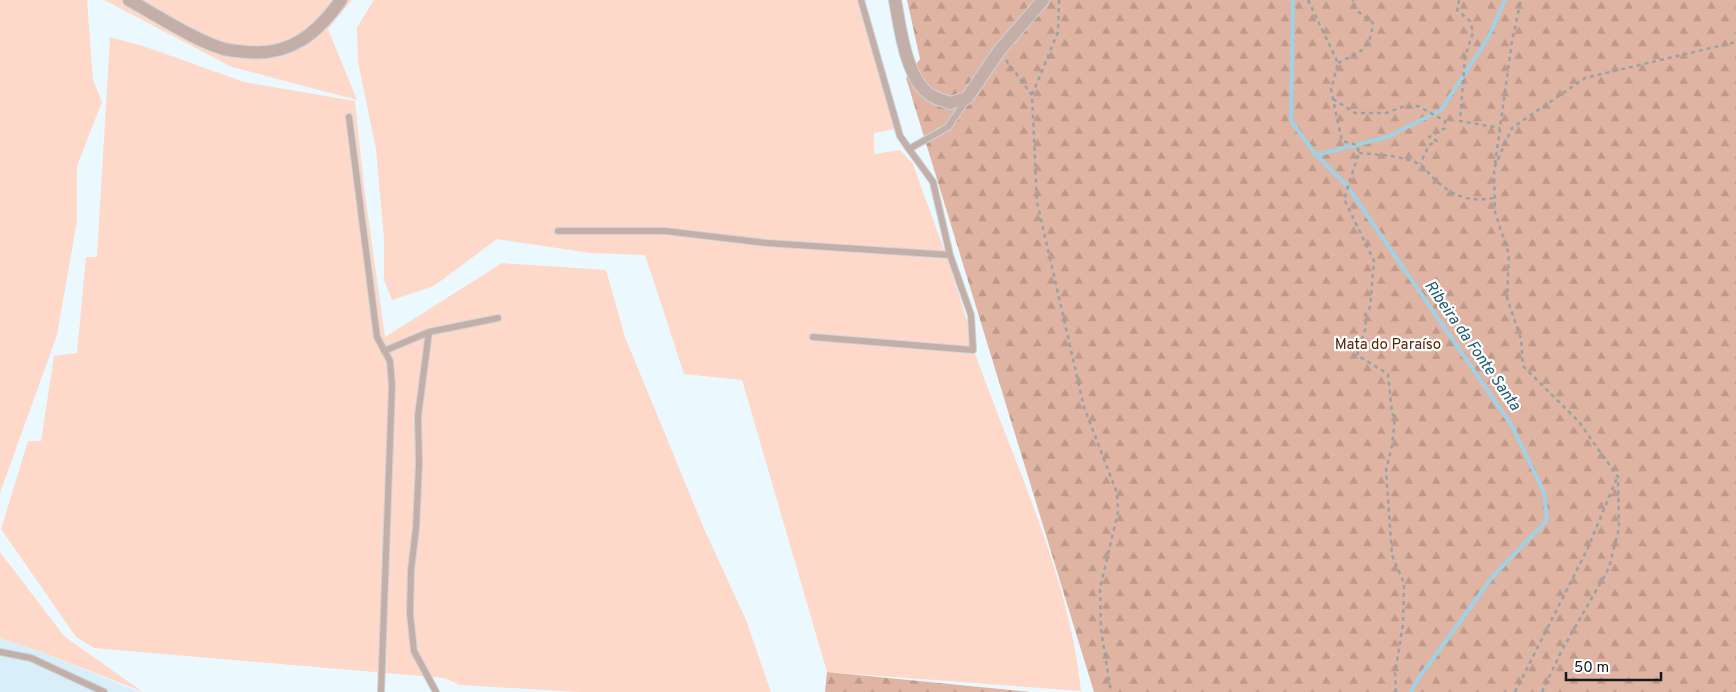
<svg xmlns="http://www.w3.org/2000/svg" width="1736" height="692" viewBox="0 0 1736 692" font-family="Overpass,sans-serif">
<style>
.built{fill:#d8eef8}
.grass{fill:#fed9c9}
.forest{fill:url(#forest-firs)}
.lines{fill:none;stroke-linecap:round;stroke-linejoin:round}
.stream{stroke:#a0d1e4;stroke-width:4}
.service-casing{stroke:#c9d5db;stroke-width:8}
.minor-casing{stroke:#c9d5db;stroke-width:14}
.path{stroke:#97a2a6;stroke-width:2.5;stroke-dasharray:4 4;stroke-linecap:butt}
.service{stroke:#c3afa7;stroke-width:6}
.minor{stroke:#c3afa7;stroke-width:12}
.labels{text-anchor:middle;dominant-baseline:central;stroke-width:4.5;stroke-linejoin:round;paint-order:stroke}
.park-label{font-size:15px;fill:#582208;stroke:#fff}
.water-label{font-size:16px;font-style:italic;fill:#1c5a6f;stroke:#fff}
</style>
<defs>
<pattern id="forest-firs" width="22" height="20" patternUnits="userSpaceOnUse" patternTransform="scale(1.25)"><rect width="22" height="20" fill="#e0b4a2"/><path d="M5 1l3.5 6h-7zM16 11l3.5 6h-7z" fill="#bf9a8b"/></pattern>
</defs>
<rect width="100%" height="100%" fill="#ebf9ff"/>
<path class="built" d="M0,638L39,651L139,692H0Z"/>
<path class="grass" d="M0,0H87L93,80L102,102L77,166V221L57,335L0,493Z
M104,0H352L328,29L357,100L232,67Z
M374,0H860L895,129L874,133V154L900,150L913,164C930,213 950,262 964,311C969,327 971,343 977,359C1015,464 1070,579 1081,691L827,672L742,380L684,374L645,255L590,253L497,239L434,286L392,300L384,280V239L376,149L358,62L357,27Z
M110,37L146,47L244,82L355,101L364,186L385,337L502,263L606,270L625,337L705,531L746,620L771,692H579L460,685L444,678L94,648L76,637L1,529L28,441H41L54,356L77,353L86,257H97Z
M0,552L64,636L143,692L39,651L0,638Z"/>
<path class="forest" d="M907,0H1736V692H1094L906,78L920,59Z
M827,672L1031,692H825Z"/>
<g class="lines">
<path class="stream" d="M1293,0L1291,121L1316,155L1347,186L1512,426L1544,492L1547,520L1493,576L1416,682L1411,692
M1316,155L1387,137L1441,110L1488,38L1505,0"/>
<defs>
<path id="service" d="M861,0L900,136L909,149
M349,117L377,337L390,361L392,386L381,692
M558,231H665L767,243L950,255
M429,332L418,416L419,464L416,528L411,570L410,614L414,651L436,692
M813,337L973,350L971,315L950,255L933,182L909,149L948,127L967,99
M384,351L429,332L498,318
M0,652L31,658L104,692"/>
<path id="minor" d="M129,0C156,15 196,41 224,49C231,51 239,51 247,52C290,56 317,34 341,0
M895,0C900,27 906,81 932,96C938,99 944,101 950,103L967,98L999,51L1043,0"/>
</defs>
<use href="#service" class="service-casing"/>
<use href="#minor" class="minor-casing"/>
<path class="path" d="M1059,0L1058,32L1032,95L1037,202L1084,407L1117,493L1118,512L1100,588L1101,630L1111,692
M1308,0L1338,63L1331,90L1342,141L1357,145L1359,153L1344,199L1374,261L1370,307L1365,315L1366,327L1357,355L1388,374L1392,413L1395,418L1392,446L1386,470L1392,555L1404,583L1403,624L1395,673L1396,692
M1459,0L1457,10L1470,21L1473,32L1465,57L1460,121L1500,128
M1006,60L1032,95
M1338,63C1361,51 1370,51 1373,23L1355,9L1353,0
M1333,99L1355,113H1386L1402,107L1418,106L1445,121V128L1429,137L1437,141L1429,145L1420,164
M1359,153C1378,155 1400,155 1417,163C1424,166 1429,174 1434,179C1454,197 1468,202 1494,198
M1495,164L1512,41L1521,0
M1515,692L1587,550L1617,478
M1542,692L1562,650L1609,568L1619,528L1618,477L1579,422L1523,366L1521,339L1507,298L1509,255L1495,212L1494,168L1512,128L1585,78L1736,42"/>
<use href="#service" class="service"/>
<use href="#minor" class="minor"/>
</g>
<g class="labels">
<g class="park-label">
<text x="1388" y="345">Mata do Paraíso</text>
</g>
<g class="water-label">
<text transform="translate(1472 346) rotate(55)">Ribeira da Fonte Santa</text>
</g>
</g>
<path d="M1566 672v8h95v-8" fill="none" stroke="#14191b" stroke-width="2.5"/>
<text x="1574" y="672" font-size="15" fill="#14191b" stroke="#ffffff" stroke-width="4" paint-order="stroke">50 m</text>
</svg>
